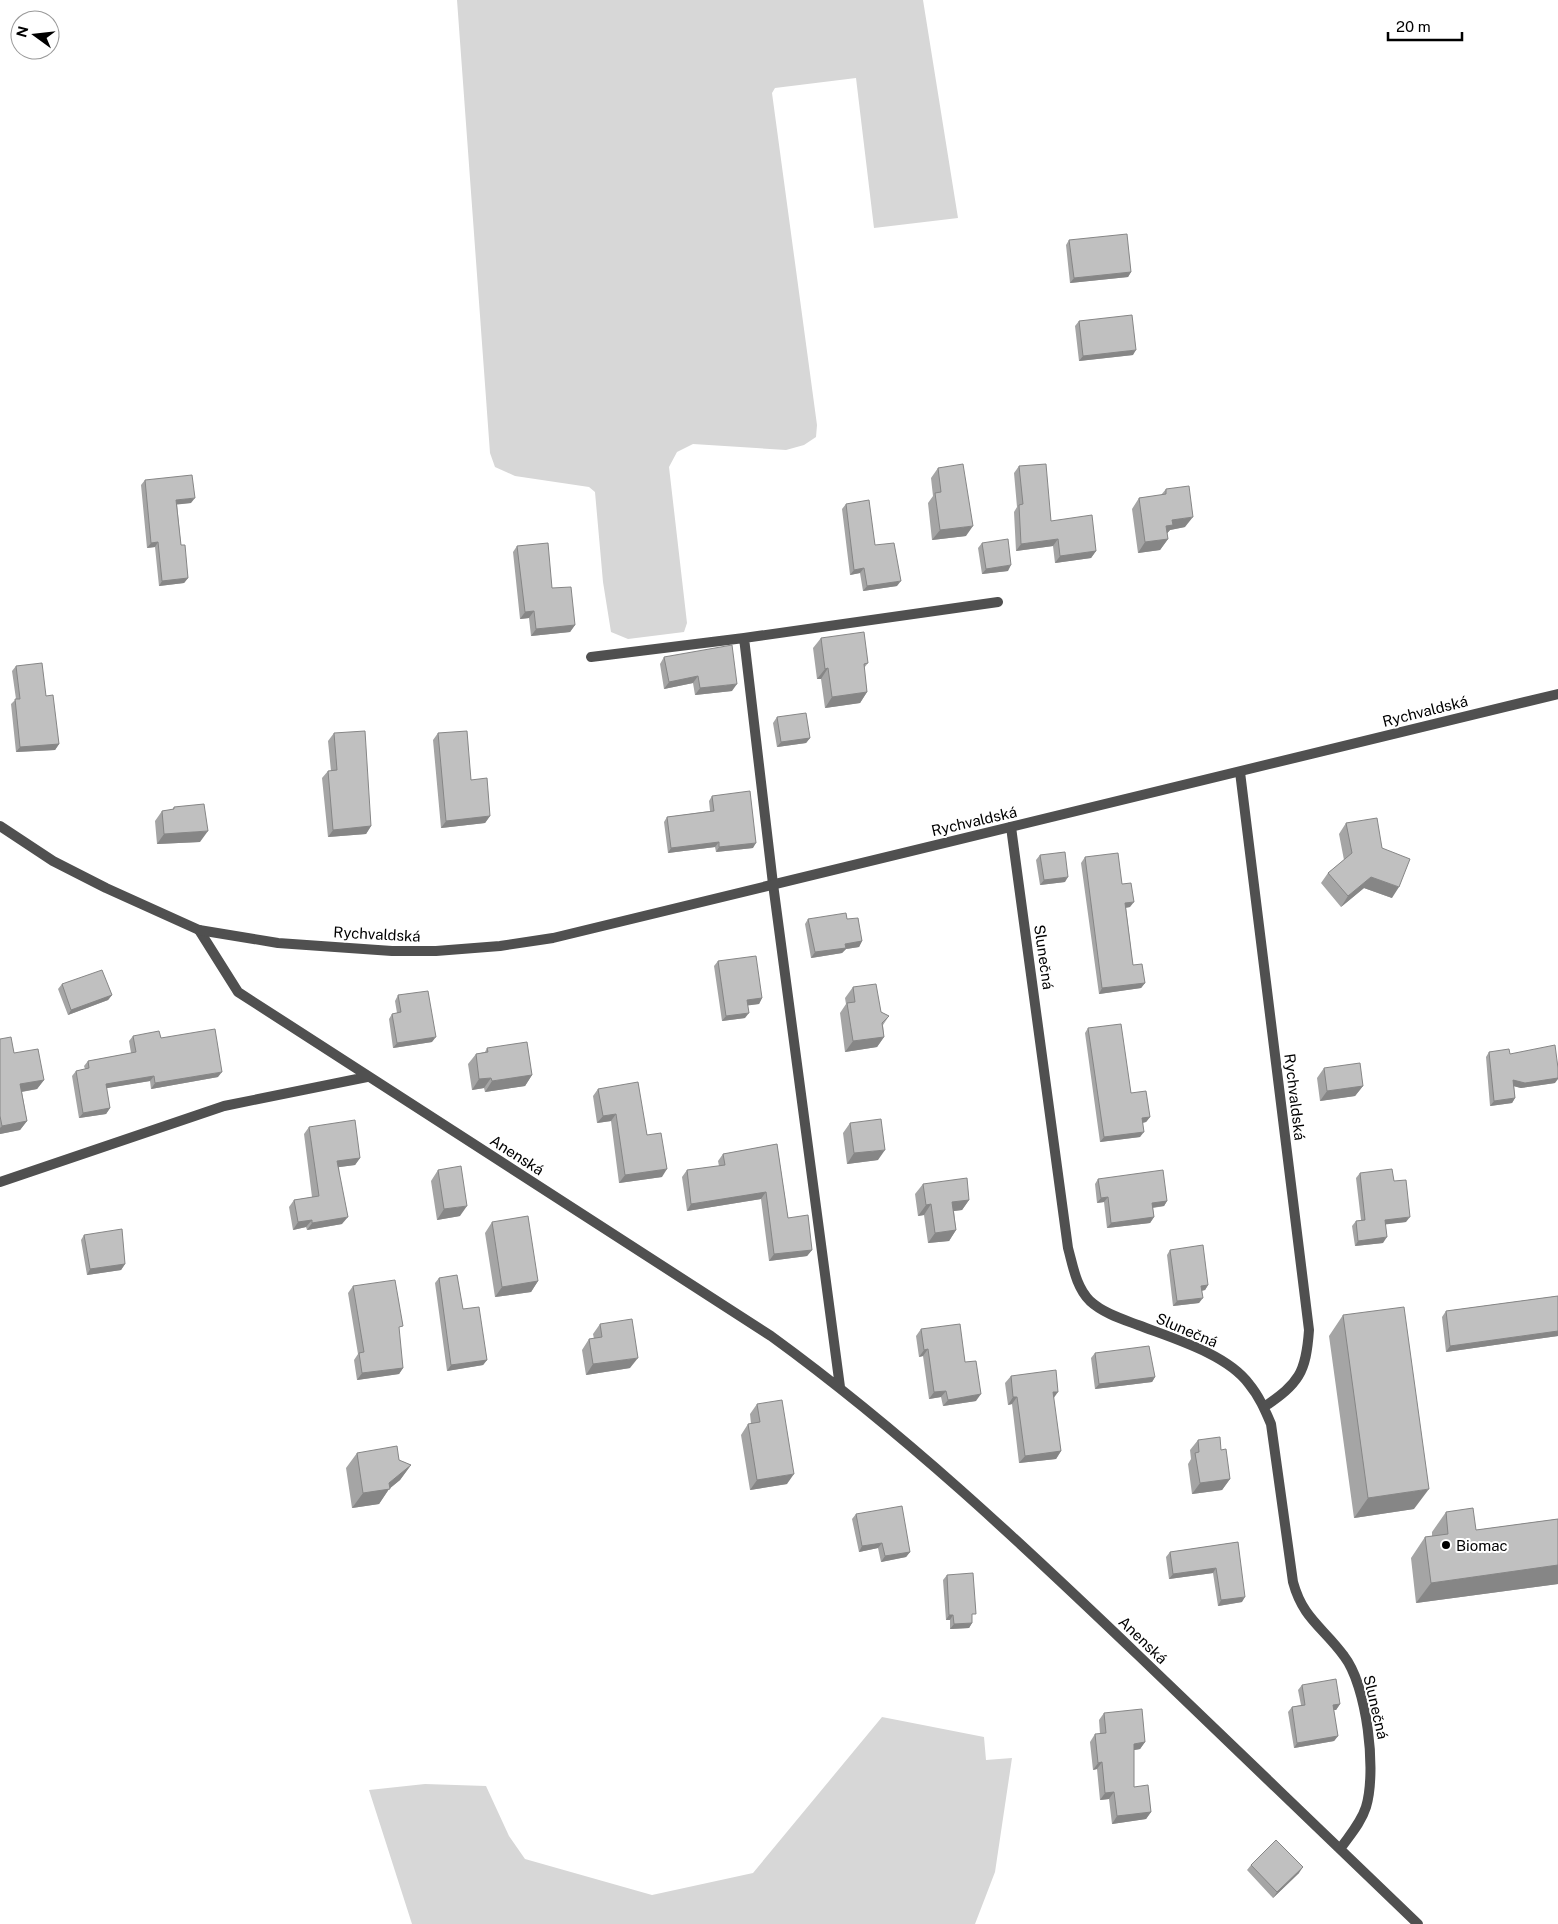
<svg xmlns="http://www.w3.org/2000/svg" width="1558" height="1924" viewBox="0 0 1558 1924" font-family="'Public Sans',sans-serif">
<style>
.green{fill:#d7d7d7}
.lines{fill:none;stroke-linecap:round;stroke-linejoin:round}
.minor{stroke:#505050;stroke-width:10}
.tertiary{stroke:#505050;stroke-width:10}
.wall{fill:#a5a5a5}
.shaded-wall{fill:#868686}
.building{fill:#c0c0c0;stroke:#868686}
.poi-dot{fill:#000;stroke:#fff;stroke-width:2}
.labels{text-anchor:middle;dominant-baseline:central;stroke-width:4;stroke-linejoin:round;paint-order:stroke}
.street-label{font-size:15px;fill:#000;stroke:#fff}
.poi-label{font-size:15px;fill:#000;stroke:#fff;text-anchor:start}
</style>
<rect width="100%" height="100%" fill="#fff"/>
<path class="green" d="M457,0H923L958,218L874,228L856,78L775,88L772,93L817,425L816,437L804,445L786,450L693,444L677,452L669,467L687,623L684,632L628,639L611,632L603,582L595,492L589,487L515,476L495,467L490,453Z
M882,1717L984,1737L986,1760L1012,1758L995,1872L975,1924H412L369,1790L425,1784L486,1786L509,1836L525,1859L652,1895L753,1873Z"/>
<g class="lines">
<path class="minor" d="M744,638L773,884L840,1387
M591,657L744,638L998,602
M1240,772L1309,1330C1306,1373 1299,1383 1264,1407
M1011,827L1068,1248C1073,1266 1076,1287 1090,1301C1103,1313 1122,1319 1138,1325C1172,1338 1227,1354 1249,1384C1259,1396 1265,1410 1271,1424L1293,1582C1303,1619 1323,1627 1344,1656C1367,1686 1377,1771 1366,1807C1361,1823 1349,1836 1340,1849
M199,930L238,992L771,1336C903,1432 1021,1543 1139,1656C1232,1745 1325,1835 1418,1924
M0,1182L224,1106L367,1077"/>
<path class="tertiary" d="M0,826L53,861L106,888L199,930L278,943L392,951H436L500,946L553,938L1558,694"/>
</g>
<path class="wall" d="M1069,240L1131,272L1128,277L1070,283L1066,245Z
M1079,321L1133,355L1079,361L1075,326Z
M1019,466L1051,521L1096,551L1091,558L1055,563L1053,546L1016,551L1014,512L1017,507L1014,473Z
M938,468L966,536L932,540L928,503L933,496L931,478Z
M145,480L191,503L177,504L181,545L188,578L184,583L159,586L155,547L147,548L141,485Z
M1166,489L1185,527L1170,530L1167,533L1168,539L1160,550L1138,553L1132,509L1139,498L1161,495Z
M846,504L897,586L863,591L860,573L850,575L842,509Z
M982,543L1008,571L982,574L978,548Z
M517,546L575,625L570,632L531,636L529,618L520,619L513,552Z
M821,638L868,663L864,668L867,692L860,703L825,708L821,679H817L813,648Z
M664,657L732,691L695,695L693,683L664,689L660,664Z
M16,666L46,696L59,744L55,750L16,752L11,704L16,699L12,671Z
M777,717L810,738L806,743L777,747L773,723Z
M334,733L371,826L366,834L328,837L322,778L328,771H331L328,741Z
M438,733L471,780L490,816L485,823L441,828L433,740Z
M712,796L753,848L716,852L715,847L668,853L664,822L667,817L710,811L709,801Z
M174,807L200,842L157,844L155,821L162,811L172,810Z
M1346,823L1382,848L1392,898L1364,888L1341,907L1321,883L1328,873L1344,860L1339,834Z
M1040,855L1065,882L1040,885L1036,860Z
M1085,857L1122,884L1130,907L1126,908L1133,965L1145,983L1141,988L1099,994L1081,863Z
M808,919H847L862,941L859,947L846,949L842,953L811,958L805,924Z
M718,961L762,998L759,1004L748,1005L745,1018L722,1021L714,966Z
M62,984L112,995L108,1000L68,1015L58,989Z
M853,987L881,1012L889,1016L883,1025L884,1037L877,1047L845,1052L840,1013L846,1004L845,998Z
M398,995L432,1042L393,1048L389,1019L392,1014L397,1013L395,1001Z
M1088,1028L1131,1093L1150,1117L1146,1122L1143,1123L1140,1137L1100,1142L1085,1033Z
M133,1036L161,1038L218,1077L151,1089L150,1081L106,1088L110,1108L106,1114L79,1118L72,1076L76,1071L85,1069L84,1066L88,1061L131,1053L129,1041Z
M0,1039L14,1053L44,1080L37,1089L22,1092L27,1121L20,1130L0,1134Z
M487,1048L532,1075L525,1086L485,1092L484,1088L472,1090L468,1064L476,1054L485,1052Z
M1489,1052L1510,1054L1555,1083L1521,1088L1514,1086L1515,1098L1512,1103L1490,1106L1486,1057Z
M1324,1068L1363,1086L1355,1096L1320,1101L1317,1078Z
M598,1089L647,1135L662,1177L619,1183L611,1121L597,1123L593,1096Z
M850,1123L878,1160L847,1164L843,1133Z
M309,1127L360,1158L355,1165L339,1167L342,1224L307,1230L306,1227L293,1230L289,1207L294,1200L312,1197L304,1134Z
M777,1144L788,1218L812,1250L807,1256L769,1261L761,1199L687,1211L682,1177L687,1170L719,1166L718,1161L723,1154Z
M438,1170L460,1216L437,1220L431,1181Z
M1360,1173L1394,1181L1406,1222L1385,1224L1383,1243L1355,1246L1352,1226L1356,1221L1361,1220L1356,1178Z
M1098,1179L1167,1201L1164,1206L1153,1208L1154,1217L1150,1223L1107,1228L1104,1202L1097,1203L1095,1184Z
M923,1184L969,1200L962,1210L954,1211L956,1230L949,1241L928,1243L924,1215L918,1216L915,1194Z
M492,1222L538,1281L531,1292L495,1297L485,1233Z
M84,1235L125,1264L121,1270L87,1275L81,1240Z
M1170,1250L1208,1285L1205,1290L1202,1291L1199,1303L1173,1306L1167,1255Z
M439,1278L463,1309L487,1360L483,1365L447,1371L435,1283Z
M353,1286L403,1368L399,1374L357,1380L354,1360L358,1354L348,1293Z
M1558,1296V1336L1446,1352L1442,1317L1446,1311Z
M1343,1315L1414,1509L1354,1518L1329,1336Z
M600,1324L630,1368L586,1375L582,1350L589,1339H594L593,1334Z
M921,1329L965,1362L976,1401L943,1406L941,1397L929,1399L923,1356L919,1357L916,1336Z
M1095,1353L1155,1377L1152,1382L1095,1389L1091,1358Z
M1011,1376L1061,1451L1056,1459L1019,1463L1012,1404L1008,1405L1005,1383Z
M757,1404L787,1484L750,1490L741,1435L748,1424H751L750,1414Z
M1198,1440L1221,1450L1230,1479L1222,1490L1192,1494L1188,1464L1191,1459L1190,1450Z
M357,1453L399,1460L411,1465L400,1480L389,1489L379,1504L352,1508L346,1468Z
M1446,1512L1476,1530L1558,1519V1584L1416,1603L1411,1558L1425,1537L1432,1536V1532Z
M856,1514L910,1552L906,1557L881,1562L878,1548L859,1552L852,1519Z
M1238,1542L1242,1602L1218,1606L1213,1573L1169,1579L1166,1557L1170,1552Z
M947,1575L972,1619V1623L969,1628L950,1629V1620H946L943,1580Z
M1302,1685L1340,1704L1336,1710H1333L1338,1736L1334,1741L1294,1748L1288,1712L1292,1707L1301,1705L1298,1690Z
M1104,1713L1145,1742L1140,1749L1134,1750V1787L1151,1812L1146,1819L1112,1824L1109,1799L1100,1800L1097,1769L1093,1770L1090,1742L1095,1734H1100L1099,1720Z
M1251,1865L1299,1873L1273,1898L1247,1870Z"/>
<path class="shaded-wall" d="M1131,272L1128,277L1070,283L1074,278Z
M1136,350L1133,355L1079,361L1083,356Z
M195,498L191,503L173,505L176,500Z
M1193,517L1185,527L1170,530L1165,536L1166,526L1172,520Z
M973,526L966,536L932,540L940,530Z
M1058,539L1053,546L1016,551L1021,544Z
M1168,539L1160,550L1138,553L1145,542Z
M158,542L155,547L147,548L151,543Z
M1096,551L1091,558L1055,563L1060,556Z
M1011,565L1008,571L982,574L986,569Z
M864,568L860,573L850,575L854,570Z
M188,578L184,583L159,586L162,581Z
M901,581L897,586L863,591L867,586Z
M534,611L529,618L520,619L525,612Z
M575,625L570,632L531,636L536,629Z
M828,668L821,679H817L825,669Z
M698,676L693,683L664,689L669,682Z
M737,684L732,691L695,695L700,688Z
M867,692L860,703L825,708L832,697Z
M810,738L806,743L777,747L781,742Z
M59,744L55,750L16,752L20,747Z
M490,816L485,823L441,828L446,821Z
M371,826L366,834L328,837L333,830Z
M208,831L200,842L157,844L164,834Z
M719,842L715,847L668,853L671,848Z
M756,843L753,848L716,852L719,847Z
M1068,877L1065,882L1040,885L1044,880Z
M1371,877L1399,887L1392,898L1364,888L1341,907L1348,896Z
M1134,902L1130,907L1121,908L1125,903Z
M862,941L859,947L846,949L842,953L811,958L815,952L845,944Z
M1145,983L1141,988L1099,994L1102,988Z
M112,995L108,1000L68,1015L71,1010Z
M762,998L759,1004L744,1006L747,1000Z
M749,1013L745,1018L722,1021L726,1016Z
M436,1037L432,1042L393,1048L397,1043Z
M884,1037L877,1047L845,1052L853,1041Z
M222,1072L218,1077L151,1089L155,1083Z
M532,1075L525,1086L485,1092L492,1081Z
M154,1076L150,1081L102,1089L106,1084Z
M491,1078L484,1088L472,1090L479,1079Z
M1558,1078V1079L1555,1083L1521,1088L1509,1085L1513,1080Z
M44,1080L37,1089L14,1093L20,1084Z
M1363,1086L1355,1096L1320,1101L1327,1091Z
M1515,1098L1512,1103L1490,1106L1494,1101Z
M110,1108L106,1114L79,1118L83,1113Z
M616,1114L611,1121L597,1123L603,1116Z
M1150,1117L1146,1122L1139,1123L1142,1118Z
M27,1121L20,1130L0,1134V1128L2,1126Z
M1144,1132L1140,1137L1100,1142L1104,1137Z
M885,1150L878,1160L847,1164L854,1153Z
M360,1158L355,1165L332,1168L337,1161Z
M667,1169L662,1177L619,1183L625,1175Z
M766,1192L761,1199L687,1211L691,1204Z
M1108,1197L1104,1202L1097,1203L1101,1198Z
M969,1200L962,1210L945,1212L952,1202Z
M1167,1201L1164,1206L1149,1208L1152,1203Z
M931,1204L924,1215L918,1216L926,1205Z
M467,1206L460,1216L437,1220L444,1209Z
M348,1217L342,1224L307,1230L312,1223Z
M1154,1217L1150,1223L1107,1228L1111,1223Z
M1410,1217L1406,1222L1381,1225L1385,1220Z
M312,1220L306,1227L293,1230L298,1222Z
M956,1230L949,1241L928,1243L935,1233Z
M1387,1237L1383,1243L1355,1246L1358,1241Z
M812,1250L807,1256L769,1261L774,1254Z
M125,1264L121,1270L87,1275L90,1269Z
M538,1281L531,1292L495,1297L502,1287Z
M1208,1285L1205,1290L1197,1291L1201,1286Z
M1203,1298L1199,1303L1173,1306L1177,1301Z
M1558,1331V1336L1446,1352L1450,1346Z
M928,1349L923,1356L919,1357L924,1350Z
M638,1358L630,1368L586,1375L593,1364Z
M487,1360L483,1365L447,1371L451,1365Z
M403,1368L399,1374L357,1380L362,1373Z
M1155,1377L1152,1382L1095,1389L1099,1384Z
M946,1391L941,1397L929,1399L934,1392Z
M1053,1392H1058L1053,1399Z
M981,1394L976,1401L943,1406L948,1400Z
M1013,1397H1017L1012,1404L1008,1405Z
M1061,1451L1056,1459L1019,1463L1025,1456Z
M411,1465L400,1480L389,1489L379,1504L352,1508L363,1493L389,1483Z
M794,1474L787,1484L750,1490L757,1480Z
M1230,1479L1222,1490L1192,1494L1200,1483Z
M1429,1489L1414,1509L1354,1518L1368,1498Z
M882,1543L878,1548L859,1552L862,1546Z
M910,1552L906,1557L881,1562L885,1556Z
M1558,1565V1584L1416,1603L1431,1583Z
M1216,1568L1213,1573L1169,1579L1173,1574Z
M1245,1597L1242,1602L1218,1606L1221,1600Z
M949,1615H953L950,1620H946Z
M972,1623L969,1628L950,1629L954,1624Z
M1340,1704L1336,1710H1329L1333,1705Z
M1338,1736L1334,1741L1294,1748L1297,1743Z
M1145,1742L1140,1749L1129,1751L1134,1744Z
M1102,1762L1097,1769L1093,1770L1098,1763Z
M1114,1792L1109,1799L1100,1800L1105,1793Z
M1151,1812L1146,1819L1112,1824L1117,1816Z
M1303,1867L1299,1873L1273,1898L1277,1892Z"/>
<path class="building" d="M1127,234L1131,272L1074,278L1069,240Z
M1132,315L1136,350L1083,356L1079,321Z
M963,464L973,526L940,530L935,493L941,492L938,468Z
M1046,464L1051,521L1092,515L1096,551L1060,556L1058,539L1021,544L1019,505L1023,504L1019,466Z
M192,475L195,498L176,500L181,545H185L188,578L162,581L158,542L151,543L145,480Z
M1189,486L1193,517L1172,520L1173,525L1166,526L1168,539L1145,542L1139,498L1166,494V489Z
M869,500L875,545L894,543L901,581L867,586L864,568L854,570L846,504Z
M1008,539L1011,565L986,569L982,543Z
M548,543L552,588L571,587L575,625L536,629L534,611L525,612L517,546Z
M864,632L868,663L864,664L867,692L832,697L828,668L825,669L821,638Z
M732,645L737,684L700,688L698,676L669,682L664,657Z
M42,663L46,696L53,695L59,744L20,747L15,699H20L16,666Z
M806,713L810,738L781,742L777,717Z
M365,731L371,826L333,830L328,771L337,770L334,733Z
M467,731L471,780L487,778L490,816L446,821L438,733Z
M750,791L756,843L719,847V842L671,848L667,817L714,811L712,796Z
M204,804L208,831L164,834L162,811L174,809V807Z
M1377,818L1382,848L1410,859L1399,887L1371,877L1348,896L1328,873L1352,853L1346,823Z
M1065,852L1068,877L1044,880L1040,855Z
M1118,853L1122,884L1131,883L1134,902L1125,903L1133,965L1142,964L1145,983L1102,988L1085,857Z
M846,913L847,919L858,918L862,941L845,944L846,948L815,952L808,919Z
M756,956L762,998L747,1000L749,1013L726,1016L718,961Z
M102,970L112,995L71,1010L62,984Z
M876,984L881,1012L889,1016L882,1023L884,1037L853,1041L847,1003L855,1002L853,987Z
M428,991L436,1037L397,1043L392,1014L401,1012L398,995Z
M1121,1024L1131,1093L1146,1091L1150,1117L1142,1118L1144,1132L1104,1137L1088,1028Z
M215,1029L222,1072L155,1083L154,1076L106,1084L110,1108L83,1113L76,1071L89,1068L88,1061L136,1052L133,1036L159,1031L161,1038Z
M11,1037L14,1053L38,1049L44,1080L20,1084L27,1121L2,1126L0,1116V1039Z
M527,1042L532,1075L492,1081L491,1078L479,1079L476,1054L488,1052L487,1048Z
M1555,1045L1558,1068V1078L1525,1083L1513,1080L1515,1098L1494,1101L1489,1052L1509,1049L1510,1054Z
M1360,1063L1363,1086L1327,1091L1324,1068Z
M638,1082L647,1135L661,1133L667,1169L625,1175L616,1114L603,1116L598,1089Z
M881,1119L885,1150L854,1153L850,1123Z
M355,1120L360,1158L337,1161L348,1217L312,1223V1220L298,1222L294,1200L319,1196L309,1127Z
M777,1144L788,1218L808,1215L812,1250L774,1254L766,1192L691,1204L687,1170L725,1165L723,1154Z
M461,1166L467,1206L444,1209L438,1170Z
M1392,1169L1394,1181L1406,1180L1410,1217L1385,1220L1387,1237L1358,1241L1356,1221L1365,1220L1360,1173Z
M1163,1170L1167,1201L1152,1203L1154,1217L1111,1223L1108,1197L1101,1198L1098,1179Z
M967,1178L969,1200L952,1202L956,1230L935,1233L931,1204L926,1205L923,1184Z
M528,1216L538,1281L502,1287L492,1222Z
M122,1229L125,1264L90,1269L84,1235Z
M1203,1245L1208,1285L1201,1286L1203,1298L1177,1301L1170,1250Z
M457,1275L463,1309L479,1307L487,1360L451,1365L439,1278Z
M395,1280L403,1326L399,1327L403,1368L362,1373L359,1353L364,1352L353,1286Z
M1558,1296V1331L1450,1346L1446,1311Z
M1404,1307L1429,1489L1368,1498L1343,1315Z
M632,1319L638,1358L593,1364L589,1339L602,1337L600,1324Z
M960,1324L965,1362L976,1361L981,1394L948,1400L946,1391L934,1392L928,1349L924,1350L921,1329Z
M1149,1346L1155,1377L1099,1384L1095,1353Z
M1056,1370L1058,1392H1053L1061,1451L1025,1456L1017,1397H1013L1011,1376Z
M782,1400L794,1474L757,1480L748,1424L760,1422L757,1404Z
M1220,1437L1221,1450L1226,1449L1230,1479L1200,1483L1195,1453L1199,1452L1198,1440Z
M397,1446L399,1460L411,1465L389,1483L390,1489L363,1493L357,1453Z
M902,1506L910,1552L885,1556L882,1543L862,1546L856,1514Z
M1473,1508L1476,1530L1558,1519V1565L1431,1583L1425,1537L1448,1534L1446,1512Z
M1238,1542L1245,1597L1221,1600L1216,1568L1173,1574L1170,1552Z
M973,1573L976,1614H972V1623L954,1624L953,1615H949L947,1575Z
M1336,1679L1340,1704L1333,1705L1338,1736L1297,1743L1292,1707L1305,1705L1302,1685Z
M1142,1709L1145,1742L1134,1744V1787L1148,1785L1151,1812L1117,1816L1114,1792L1105,1793L1102,1762L1098,1763L1095,1734L1106,1733L1104,1713Z
M1276,1840L1303,1867L1277,1892L1251,1865Z"/>
<circle class="poi-dot" cx="1446" cy="1545" r="5"/>
<g class="labels">
<g class="street-label">
<text transform="translate(1425 711) rotate(-14)">Rychvaldská</text>
<text transform="translate(974 821) rotate(-13)">Rychvaldská</text>
<text transform="translate(377 934) rotate(3)">Rychvaldská</text>
<text transform="translate(1044 957) rotate(82)">Slunečná</text>
<text transform="translate(1295 1097) rotate(83)">Rychvaldská</text>
<text transform="translate(517 1155) rotate(33)">Anenská</text>
<text transform="translate(1187 1330) rotate(23)">Slunečná</text>
<text transform="translate(1143 1640) rotate(44)">Anenská</text>
<text transform="translate(1376 1707) rotate(77)">Slunečná</text>
</g>
<g class="poi-label">
<text x="1456" y="1545">Biomac</text>
</g>
</g>
<g transform="translate(35 35) rotate(285)"><circle r="24" fill="#ffffff" stroke="#999999"/>
<path d="M0-4L9 19L0 12L-9 19Z" fill="#000000"/>
<text y="-8" font-size="14" font-weight="bold" text-anchor="middle" fill="#000000">N</text>
</g>
<path d="M1388 32v8h74v-8" fill="none" stroke="#000000" stroke-width="2.5"/>
<text x="1396" y="32" font-size="15" fill="#000000" stroke="#ffffff" stroke-width="4" paint-order="stroke">20 m</text>
</svg>
